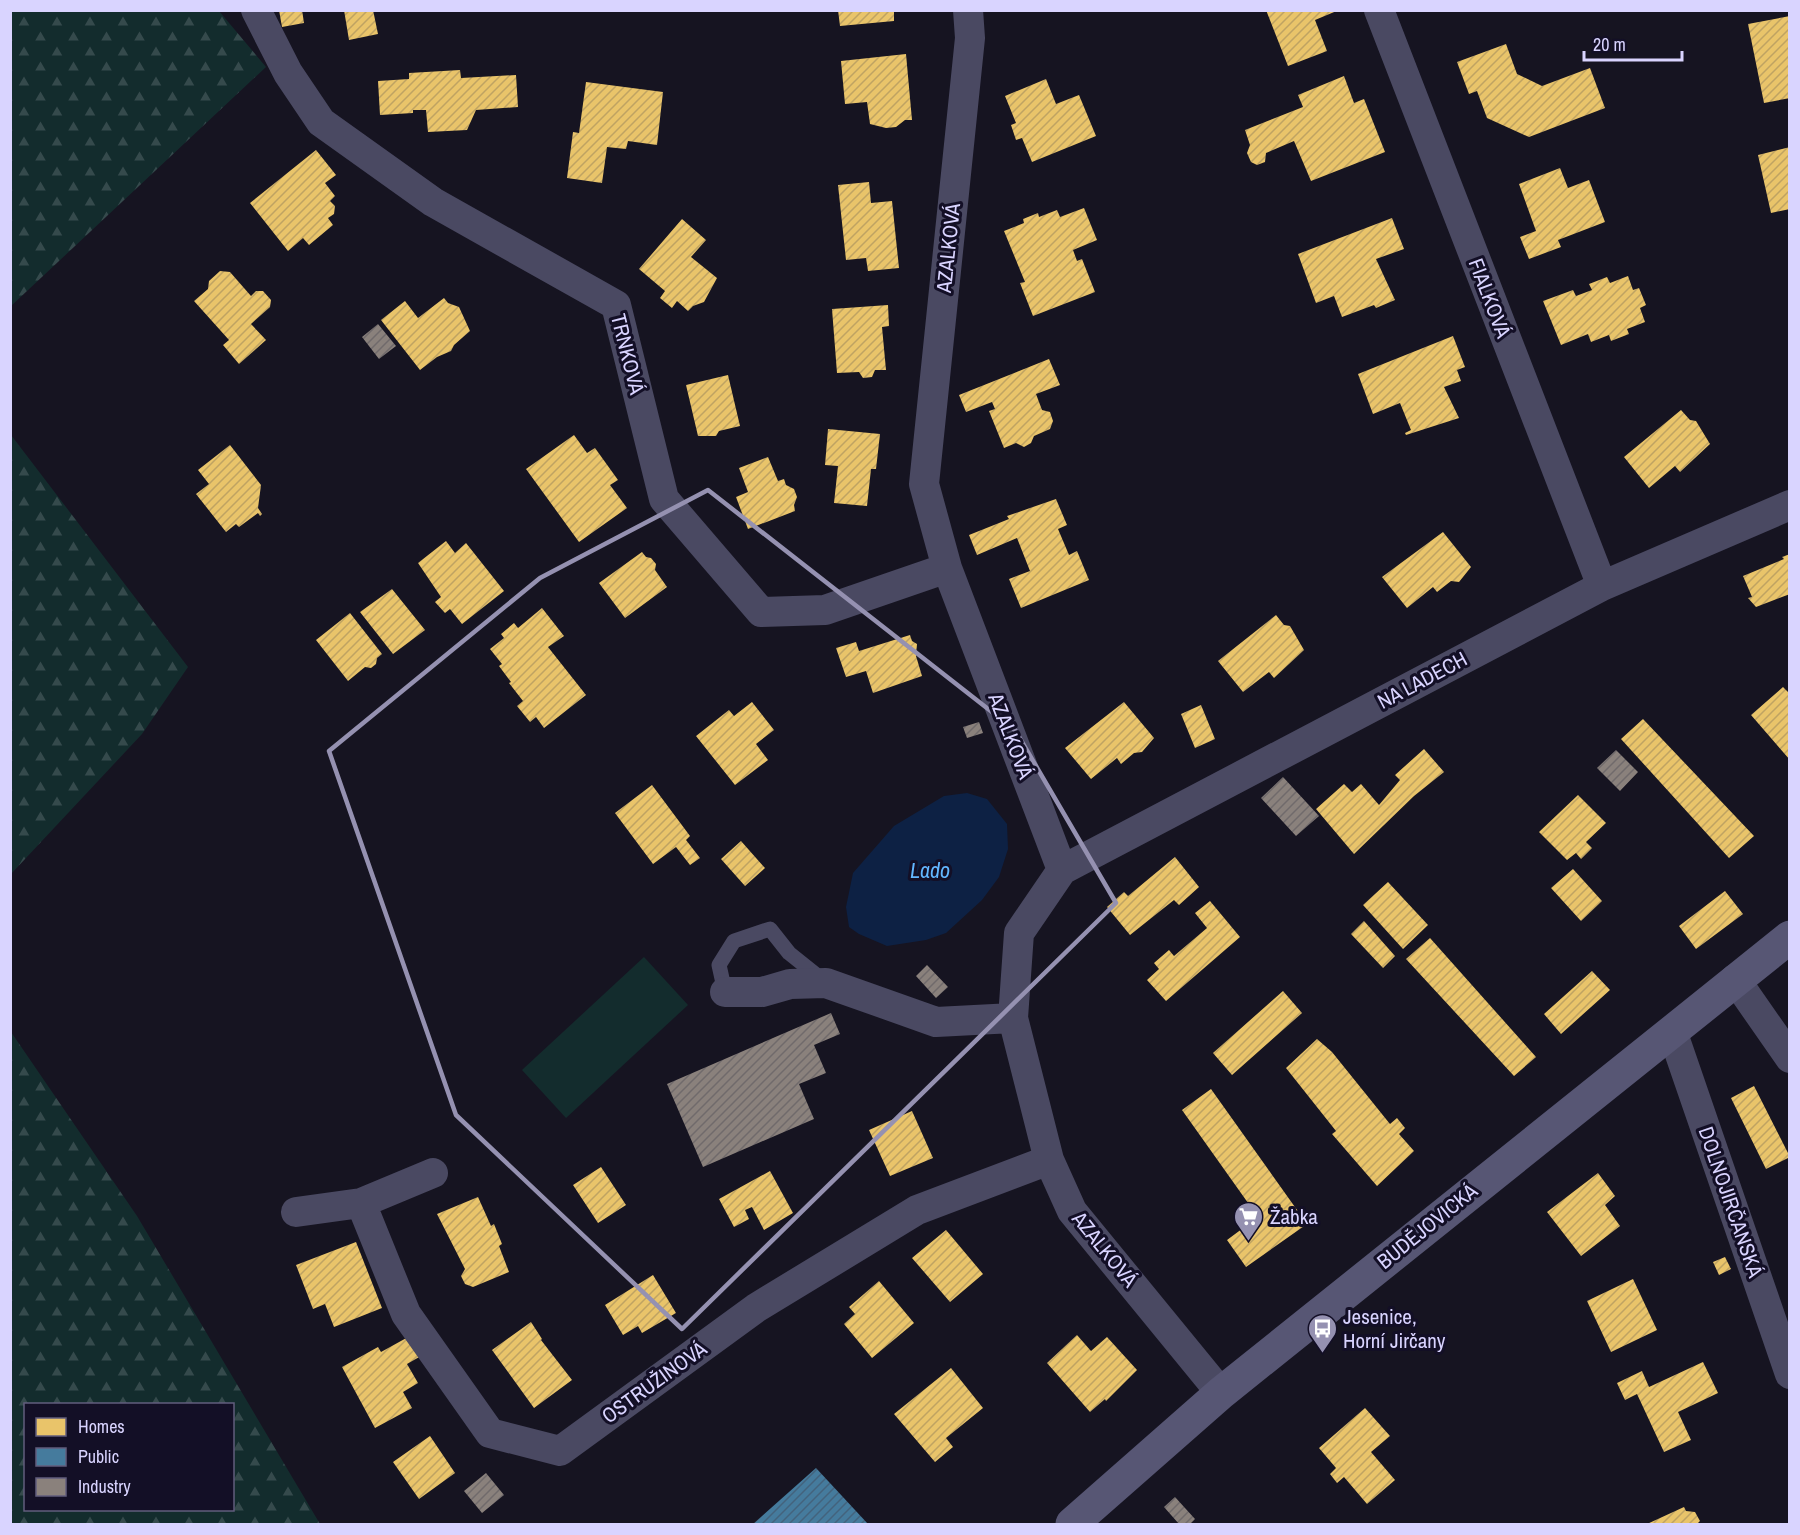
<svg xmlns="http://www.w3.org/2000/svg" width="1800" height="1535" viewBox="0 0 1800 1535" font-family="'Archivo Narrow',sans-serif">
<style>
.forest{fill:url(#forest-firs);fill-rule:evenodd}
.park{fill:#132c2d}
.water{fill:#0d2144}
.homes{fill:url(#homes-hatch)}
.public{fill:url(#public-hatch)}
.industry{fill:url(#industry-hatch)}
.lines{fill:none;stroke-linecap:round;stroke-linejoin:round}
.service{stroke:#4a4962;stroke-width:15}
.minor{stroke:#4a4962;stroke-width:30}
.secondary{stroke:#575674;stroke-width:33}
.marked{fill:none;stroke:#9591b1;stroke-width:4.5;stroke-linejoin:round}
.labels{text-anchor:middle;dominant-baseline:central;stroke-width:6;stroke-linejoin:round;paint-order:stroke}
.street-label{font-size:21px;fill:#d9d4ff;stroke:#130f26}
.poi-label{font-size:21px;fill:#d9d4ff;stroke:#130f26;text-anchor:start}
.water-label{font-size:22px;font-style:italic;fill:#62b6ff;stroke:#130f26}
</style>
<defs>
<pattern id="forest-firs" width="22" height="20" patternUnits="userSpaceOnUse" patternTransform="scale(1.5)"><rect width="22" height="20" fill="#132c2d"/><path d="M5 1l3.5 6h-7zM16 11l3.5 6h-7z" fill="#354a4c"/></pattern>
<pattern id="homes-hatch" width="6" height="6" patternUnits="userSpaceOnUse" patternTransform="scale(1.5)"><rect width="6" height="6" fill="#e9c46a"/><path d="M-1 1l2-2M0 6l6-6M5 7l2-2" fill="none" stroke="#bfa362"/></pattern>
<pattern id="public-hatch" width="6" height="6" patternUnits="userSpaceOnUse" patternTransform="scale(1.5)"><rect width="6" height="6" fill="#457b9d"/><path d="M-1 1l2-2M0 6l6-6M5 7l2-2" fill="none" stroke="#43637d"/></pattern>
<pattern id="industry-hatch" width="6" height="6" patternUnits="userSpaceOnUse" patternTransform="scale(1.5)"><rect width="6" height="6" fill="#8a817c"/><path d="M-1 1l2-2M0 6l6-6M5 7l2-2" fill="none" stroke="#706a6b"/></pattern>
</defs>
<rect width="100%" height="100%" fill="#161421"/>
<path class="forest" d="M11,10L219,11L266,67L11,306Z
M11,435L188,667L142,734L11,874Z
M11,1032L137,1216L320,1524H11ZM26,1404H232V1510H26Z"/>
<path class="park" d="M644,957L688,1005L566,1118L522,1070Z"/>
<path class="water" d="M967,793L987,799L1007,824L1008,849L999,877L982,900L946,933L926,940L887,946L859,934L849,927L846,907L853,873L894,826L944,796Z"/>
<path class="homes" d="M279,10H302L304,23L282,27Z
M344,10H373L378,34L349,40Z
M838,10H894V21L840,26Z
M1266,10H1339L1315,20L1327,51L1288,66Z
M1790,16V98L1764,103L1748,24Z
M1506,44L1517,74L1542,86L1590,68L1605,108L1529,137L1487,118L1477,91L1469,94L1457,62Z
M906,54L912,120H905L896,127L886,128L870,124L867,102L845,104L841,61Z
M460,70L461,78L516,75L518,107L476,110L467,130L428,132L426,110H413V113L380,115L378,81L409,79V73Z
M1344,76L1354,103L1364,99L1385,152L1311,181L1294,141L1266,153L1265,162L1257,165L1251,162L1247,153L1250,145L1245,130L1303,107L1298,95Z
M1046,79L1056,104L1079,95L1096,136L1032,162L1022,138L1016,140L1011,125L1016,123L1005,96Z
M586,82L663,92L657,145L628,141L626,149L607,147L602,183L567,178L573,132L579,133Z
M1790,147V209L1771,213L1758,155Z
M316,150L336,175L325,183L335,196L330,201L335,206L334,214L328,218L333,225L309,245L303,238L288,251L250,203Z
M1560,168L1568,188L1589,180L1605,222L1558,240L1561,247L1529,259L1520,237L1536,231L1519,184Z
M869,182L871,203L892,201L899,268L868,271L866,258L846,260L838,185Z
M1084,208L1097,240L1073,250L1077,261L1082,259L1095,292L1033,316L1020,283L1025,282L1004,231L1024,223L1023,219L1038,213L1039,217L1057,210L1060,217Z
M1392,218L1404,249L1376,259L1395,300L1376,308L1374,305L1342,317L1334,296L1316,303L1298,254Z
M682,219L706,240L691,257L717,278L704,302L693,306L688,311L677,301L672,308L660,298L665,291L639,269Z
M220,271L230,272L251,296L256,291H263L271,300L270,307L251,324L266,340L239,364L223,345L229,340L194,301L208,289L209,281Z
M1628,276L1633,290L1639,288L1646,305L1640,308L1645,322L1627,329L1629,334L1611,341L1609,335L1591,342L1588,334L1561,345L1543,301L1573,290L1576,296L1592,290L1589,284L1607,277L1610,283Z
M444,298L448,303L459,307L470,331L454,345L451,351L437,357L420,370L381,320L405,301L418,318Z
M888,305L889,326L882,327L886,370H875L872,377L863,378L859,372L837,373L832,309Z
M1453,336L1465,367L1457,370L1461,381L1444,387L1459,418L1406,435L1405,433L1411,430L1400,403L1373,414L1358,374Z
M1049,359L1060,385L1036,394L1042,410L1050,412L1053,421L1050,429L1034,436L1031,443L1024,447L1016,443L1004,448L989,411L995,409L992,402L966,412L959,395Z
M728,375L740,426L719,431L716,436H698L686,385Z
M1681,410L1690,420L1696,421L1710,444L1680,472L1675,466L1649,488L1624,457Z
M828,429L880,434L876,469H871L867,506L834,503L838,466L825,465Z
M574,435L587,453L595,448L618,480L610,485L627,508L579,542L526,469Z
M230,445L261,485L258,508L262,514L260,516L258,513L239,527L236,524L226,532L196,494L209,484L198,470Z
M768,457L778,481L784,479L786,485L794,489L797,497L794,505L795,511L748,529L736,497L748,492L739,468Z
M1056,499L1067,525L1058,529L1069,555L1077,551L1089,580L1021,608L1009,579L1030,571L1017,538L977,555L969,535L1009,519L1007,516Z
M1443,532L1471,567L1459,582L1451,581L1437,592L1433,587L1407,608L1382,577Z
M446,541L455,553L466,543L504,591L462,624L450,609L445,613L435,602L441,597L418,563Z
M642,552L646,557L651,558L656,564L655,570L667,587L625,618L599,583Z
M1790,554V594L1756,607L1748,598L1752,597L1743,576L1784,559L1782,557Z
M392,589L425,630L393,654L360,612Z
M542,608L564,636L548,647L586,695L544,728L536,717L530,722L517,706L523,701L509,683L511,682L499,666L502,664L490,649L504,638L501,634L514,623L518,628Z
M350,613L382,654L377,658L376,664L371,668L365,667L348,681L316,640Z
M1276,615L1284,625L1290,626L1304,650L1274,678L1269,672L1243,692L1218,661Z
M910,635L912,641L917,644L916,656L922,676L873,693L866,671L846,677L836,648L856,642L859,651Z
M1783,687L1790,694V760L1751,715Z
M752,702L774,730L756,744L768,760L735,785L696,736L729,710L734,716Z
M1124,702L1154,738L1142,752L1134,753L1121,764L1117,758L1091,779L1065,748Z
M1201,705L1215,739L1195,748L1181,714Z
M1643,719L1754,836L1729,858L1621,739Z
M1424,749L1444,772L1414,796L1354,854L1316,809L1344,784L1352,792L1361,784L1379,805L1400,780L1395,775Z
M652,785L690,836L686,840L700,858L690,865L676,847L653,864L615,813Z
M1578,795L1606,823L1586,842L1592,848L1581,859L1576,853L1567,860L1539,832Z
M741,841L765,868L745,886L721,859Z
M1175,857L1199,887L1179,905L1174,900L1130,935L1107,907L1124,892L1128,896Z
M1573,869L1602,901L1581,921L1551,888Z
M1388,882L1428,925L1403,949L1363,905Z
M1725,891L1743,914L1696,949L1679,926Z
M1210,901L1240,937L1166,1001L1147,980L1159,969L1154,963L1169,950L1174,956L1207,928L1195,913Z
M1364,921L1395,956L1383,968L1351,934Z
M1430,938L1536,1057L1514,1076L1406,959Z
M1592,971L1610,990L1561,1034L1544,1014Z
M1283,991L1302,1013L1232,1075L1213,1053Z
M1317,1039L1332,1052L1390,1124L1397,1118L1405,1128L1399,1134L1414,1151L1377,1186L1332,1134L1336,1131L1286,1068Z
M1754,1086L1790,1157L1766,1169L1731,1098Z
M1211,1089L1307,1224L1246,1267L1227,1240L1258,1217L1182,1110Z
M912,1111L933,1158L890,1176L869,1130Z
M601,1167L626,1205L598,1223L573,1185Z
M770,1171L793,1213L764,1230L752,1207L745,1210L749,1219L734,1227L719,1199Z
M1598,1173L1615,1196L1605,1205L1620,1226L1581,1256L1547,1212Z
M478,1197L491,1226L494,1224L502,1244L499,1246L509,1272L473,1287L465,1284L461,1276L465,1269L437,1214Z
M946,1230L983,1274L950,1302L912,1258Z
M356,1242L382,1308L334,1327L325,1304L313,1309L296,1265Z
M1725,1257L1731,1269L1719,1275L1713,1262Z
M653,1275L676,1313L642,1333L638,1326L623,1335L605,1305Z
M1633,1279L1657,1330L1611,1352L1587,1301Z
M879,1281L914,1323L872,1358L844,1324L855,1314L849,1307Z
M531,1322L542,1339L541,1340L572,1380L534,1408L492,1350Z
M1077,1335L1091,1351L1107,1337L1137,1370L1106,1401L1105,1399L1090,1412L1047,1363Z
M410,1336L421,1356L407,1364L418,1383L403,1392L412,1408L375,1428L342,1367L378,1347L381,1352Z
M1703,1362L1718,1393L1678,1412L1691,1440L1664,1452L1637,1394L1625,1400L1617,1383L1642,1371L1649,1387Z
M951,1368L983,1408L946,1438L953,1447L935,1462L894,1414Z
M1365,1408L1390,1436L1371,1452L1395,1480L1367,1504L1344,1477L1337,1483L1330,1474L1336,1468L1319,1448Z
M430,1436L455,1473L419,1499L393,1462Z
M1684,1507L1686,1511L1695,1512L1700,1521L1697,1524H1647Z"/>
<path class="public" d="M816,1468L868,1524H753Z"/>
<path class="industry" d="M378,324L396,346L379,359L362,337Z
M979,722L983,733L967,738L963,727Z
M1616,750L1638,772L1620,791L1597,768Z
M1283,777L1319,816L1296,836L1261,798Z
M927,965L948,987L936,998L916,976Z
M831,1013L840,1034L814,1045L826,1073L799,1084L814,1119L703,1167L667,1084Z
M486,1473L504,1495L482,1513L464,1491Z
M1175,1497L1195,1519L1190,1524H1179L1164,1507Z"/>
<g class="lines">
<path class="service" d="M725,992L719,965L734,941L770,929L789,953L824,981"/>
<path class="minor" d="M256,10L288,73L321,122L433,202L616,305L664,499L761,612L825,610L947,568
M968,10L970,38L924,484L947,568L1062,870
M1379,10L1602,586
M1735,979L1790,1058
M725,992H762L790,984L826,983L936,1022L1013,1018
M1672,1031L1790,1374
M361,1203L406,1314L490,1433L560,1451L756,1308L917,1210L1049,1160
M296,1212L361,1203L433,1173
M1221,1393L1072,1211L1049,1160L1013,1018L1019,933L1062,870L1602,586L1790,505"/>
<path class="secondary" d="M1072,1524L1221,1393L1790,937"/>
</g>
<path class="marked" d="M708,490L1015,730L1116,903L682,1329L456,1115L329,751L540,578Z"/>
<defs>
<symbol id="supermarket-pin" viewBox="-11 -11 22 30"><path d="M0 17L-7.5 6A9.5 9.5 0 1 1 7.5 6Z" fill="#9591b1" stroke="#130f26"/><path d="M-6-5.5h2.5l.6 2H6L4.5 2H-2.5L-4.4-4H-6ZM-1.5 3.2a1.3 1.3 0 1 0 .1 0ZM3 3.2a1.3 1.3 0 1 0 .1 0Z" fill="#fff"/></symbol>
<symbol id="bus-pin" viewBox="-11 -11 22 30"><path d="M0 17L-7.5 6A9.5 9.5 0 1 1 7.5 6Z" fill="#9591b1" stroke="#130f26"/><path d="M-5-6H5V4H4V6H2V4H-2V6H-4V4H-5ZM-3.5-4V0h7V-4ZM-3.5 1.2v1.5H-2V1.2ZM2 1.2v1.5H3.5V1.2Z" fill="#fff"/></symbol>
</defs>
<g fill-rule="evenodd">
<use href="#supermarket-pin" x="1232" y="1200" width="33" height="45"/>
<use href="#bus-pin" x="1306" y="1312" width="33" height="45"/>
</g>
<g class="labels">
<g class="street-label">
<text transform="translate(948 248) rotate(-84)">AZALKOVÁ</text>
<text transform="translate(1490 298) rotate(69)">FIALKOVÁ</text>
<text transform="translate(628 354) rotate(76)">TRNKOVÁ</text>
<text transform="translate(1422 680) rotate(-28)">NA LADECH</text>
<text transform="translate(1011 736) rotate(69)">AZALKOVÁ</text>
<text transform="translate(1731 1202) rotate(71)">DOLNOJIRČANSKÁ</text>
<text transform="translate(1427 1226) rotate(-39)">BUDĚJOVICKÁ</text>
<text transform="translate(1105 1249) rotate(51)">AZALKOVÁ</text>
<text transform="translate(654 1382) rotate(-36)">OSTRUŽINOVÁ</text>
</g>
<g class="poi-label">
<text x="1270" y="1216">Žabka</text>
<text x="1343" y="1316">Jesenice,<tspan x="1343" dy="24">Horní Jirčany</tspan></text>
</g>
<g class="water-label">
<text x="930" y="870">Lado</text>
</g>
</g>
<rect width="1800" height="1535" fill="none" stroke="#d9d4ff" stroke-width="24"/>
<rect x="24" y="1403" width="210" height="108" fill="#130f26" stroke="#625e7d" stroke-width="1.5"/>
<rect x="36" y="1418" width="30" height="18" fill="#e9c46a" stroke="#625e7d" stroke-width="1.5"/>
<text x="78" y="1433" font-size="18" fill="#d9d4ff">Homes</text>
<rect x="36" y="1448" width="30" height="18" fill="#457b9d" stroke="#625e7d" stroke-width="1.5"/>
<text x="78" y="1463" font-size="18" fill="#d9d4ff">Public</text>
<rect x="36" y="1478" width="30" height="18" fill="#8a817c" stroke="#625e7d" stroke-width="1.5"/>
<text x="78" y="1493" font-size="18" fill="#d9d4ff">Industry</text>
<path d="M1584 51v9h98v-9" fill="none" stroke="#d9d4ff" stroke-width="3"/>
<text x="1593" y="51" font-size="18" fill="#d9d4ff" stroke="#130f26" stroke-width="4.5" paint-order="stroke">20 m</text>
</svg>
